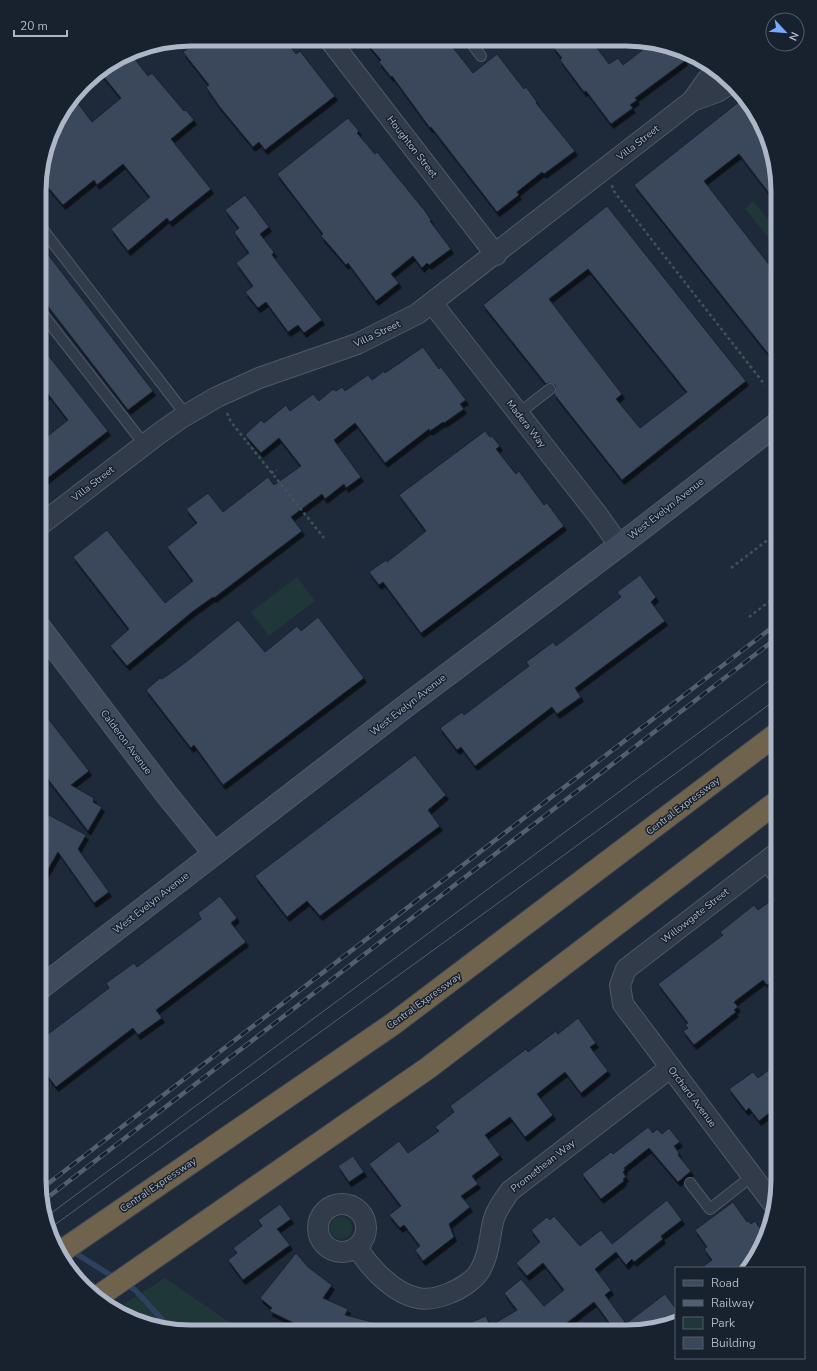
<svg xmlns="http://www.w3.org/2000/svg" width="817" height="1371" viewBox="0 0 817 1371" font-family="'Nunito Sans',sans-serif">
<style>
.green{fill:#20373a}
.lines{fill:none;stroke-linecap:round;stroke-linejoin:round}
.stream{stroke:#2e4260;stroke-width:5.5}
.building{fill:#3a475a;stroke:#192330;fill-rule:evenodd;filter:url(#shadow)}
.lane-casing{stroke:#4f5968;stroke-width:12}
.street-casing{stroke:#4f5968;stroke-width:22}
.secondary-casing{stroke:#4f5968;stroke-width:24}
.highway-casing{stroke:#3c4654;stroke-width:24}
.path{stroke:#3e5458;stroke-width:2.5;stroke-dasharray:3 3;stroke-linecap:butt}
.lane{stroke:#323b4a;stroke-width:10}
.street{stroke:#323b4a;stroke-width:20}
.secondary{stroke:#3f4a5d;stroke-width:22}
.highway{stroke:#70634e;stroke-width:22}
.tram{stroke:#535f71;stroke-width:1}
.rail-casing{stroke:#535f71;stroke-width:4.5}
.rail{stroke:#18212e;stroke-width:3;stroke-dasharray:9;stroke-linecap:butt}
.labels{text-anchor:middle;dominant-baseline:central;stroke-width:3;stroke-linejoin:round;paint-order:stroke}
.street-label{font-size:10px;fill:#acb6c7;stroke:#18212e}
.rim{fill:none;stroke:#acb6c7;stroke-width:5}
</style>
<defs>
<filter id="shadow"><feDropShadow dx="2.5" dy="4.5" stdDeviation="0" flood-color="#0009"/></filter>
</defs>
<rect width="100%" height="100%" fill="#1e2939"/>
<path class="green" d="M753,201L778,231V249L745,209Z
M297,577L315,601L269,636L251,612Z
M330 1228a11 11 0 1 1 22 0a11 11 0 1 1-22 0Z
M165,1278L242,1331H171L133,1321L114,1310Z"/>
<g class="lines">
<path class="stream" d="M51,1238L62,1246
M72,1251L115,1278
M124,1283L135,1290L173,1331"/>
</g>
<path class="building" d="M200,39H284L296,54L300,51L335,96L265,150L259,142L253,147L219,106L206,87L209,85L183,52Z
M364,40H447L473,73L497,54L524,89L526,87L537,102L536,103L575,151L544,174L542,172L517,192L519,195L497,212L431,127L430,128L392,76L391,77L379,62L381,60Z
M562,40H591L609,64L618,58L623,65L653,42L690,54L684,59L685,61L635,98L637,100L630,105L633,108L611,124L586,91L584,92L560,60L562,58L553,47Z
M130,53L148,76L152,73L184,111L186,110L194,120L171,139L211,189L170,222L167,218L128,251L111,229L150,197L123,164L97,185L94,180L63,205L40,178V171L55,124L74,98L92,122L121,98L99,71Z
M745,97L767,133L778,191V205L739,154L704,181L778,276V366L634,185Z
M348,118L359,131L357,133L375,154L377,152L425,211L431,220L430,221L451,249L429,265L427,263L422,268L413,256L391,274L399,283L376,301L348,263L346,265L330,246L321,236L323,234L277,174Z
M245,195L269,227L260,234L274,252L272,255L322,320L304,333L298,325L288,332L266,302L258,308L245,292L253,286L236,263L249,253L234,232L239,228L225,210Z
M607,206L746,381L622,480L554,394L556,388L555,385L549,383L546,384L483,305ZM588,269L687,392L640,428L616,399L622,394L549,299Z
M40,244L153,391L128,410L40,296Z
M40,345L108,431L40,484V442L68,420L48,394L40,400Z
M423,347L439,369L441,367L466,400L460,404L464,409L444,423L443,422L430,431L429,429L385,463L355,423L334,440L361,477L346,488L344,484L325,499L322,494L291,517L302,531L214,598L213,597L192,612L127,666L110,646L129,629L73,557L107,530L165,603L193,581L167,547L197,523L186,509L208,493L223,512L268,477L274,485L301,466L279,438L261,453L245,435L261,420L264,423L286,405L290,411L313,394L319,401L333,389L336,391L342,387L345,391L368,375L372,380L384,371L385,373Z
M485,431L490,437L492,436L500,446L496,449L516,474L519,471L544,505L547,503L564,526L421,633L383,582L379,585L369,572L386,560L387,562L426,531L399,495Z
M640,575L656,597L651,602L665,621L575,688L581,697L557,714L552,707L475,766L461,747L457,750L440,728L462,712L464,715L529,666L526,662L553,642L556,646L621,597L617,592Z
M318,617L364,678L223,785L194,745L191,748L146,690L160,678L162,679L186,662L238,620L265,652L297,626L301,631Z
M40,708L89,771L71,785L94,798L93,802L102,807L88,831L40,769Z
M415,755L446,795L428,810L440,826L320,916L307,901L287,917L255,876Z
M49,815L86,835L78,849L109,892L94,903L58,852L39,885V851L45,841L39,838V833Z
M220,896L237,918L231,923L246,942L156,1010L162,1018L138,1035L133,1028L56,1087L39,1065V1041L109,988L106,983L134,963L137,967L201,919L198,913Z
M769,902L778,913V994L769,983L767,985L763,980L734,1002L738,1007L734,1010L736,1012L694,1045L683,1031L688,1028L685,1025L688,1023L658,984L723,935L720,932L754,905L758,910Z
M578,1018L596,1043L590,1047L608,1071L581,1093L565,1072L537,1094L553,1115L525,1137L510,1117L485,1135L500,1155L472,1176L478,1184L461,1196L470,1207L449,1224L454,1237L423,1261L415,1250L420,1246L404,1225L400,1228L389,1215L401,1206L369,1164L399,1141L408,1153L439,1131L435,1127L454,1112L450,1106L526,1049L528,1052L556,1031L558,1034Z
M778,1063V1106L759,1121L749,1108L746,1111L729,1089L753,1072L758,1078Z
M648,1127L653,1133L657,1129L662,1134L669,1128L680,1142L674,1146L679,1153L678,1155L691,1171L678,1182L649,1148L624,1168L625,1170L623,1172L626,1177L623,1179L624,1181L601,1199L582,1174L611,1152L613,1154Z
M353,1156L364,1172L349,1182L338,1166Z
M667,1200L682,1220L661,1236L663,1239L634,1262L632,1259L626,1265L616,1252L595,1269L611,1290L605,1295L625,1322L614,1329L594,1302L555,1332H448L486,1316L490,1326L517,1310L504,1293L521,1279L544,1306L564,1290L543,1263L527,1276L516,1263L540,1242L531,1230L547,1217L550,1220L554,1216L580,1246L601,1230L612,1244Z
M733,1202L747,1222L749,1221L751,1224L755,1221L767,1238L749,1268H701L712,1260L704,1249L707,1247L695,1230Z
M280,1204L291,1219L277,1229L290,1245L243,1280L228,1260L237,1253L233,1248L262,1226L258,1220Z
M296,1253L308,1267L332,1285L323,1298L348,1309L345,1315L388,1326V1331H310L269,1311L272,1308L260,1298Z
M665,1294L676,1309V1322L626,1332H615Z"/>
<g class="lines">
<defs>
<path id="lane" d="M469,40L481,56
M40,226L186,415
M40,311L144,444
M518,414L550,389
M763,864L778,881
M690,1183L710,1209L752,1176"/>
<path id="street" d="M329,39L496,255
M692,101L717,92L731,83
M432,303L597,514L619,545
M40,525L157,435L181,418L217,397L259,378L357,344L417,314L692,101L707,80L719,71
M318 1228a24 24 0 1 1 48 0a24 24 0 1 1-48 0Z
M774,1205L623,1004L620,985L626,969L778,852
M357,1247C368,1266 394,1294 418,1298C428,1300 441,1297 450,1293C460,1289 473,1281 479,1272C489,1256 489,1240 493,1222C496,1210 503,1201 510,1191L670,1068"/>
<path id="secondary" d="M40,628L167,795L214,853
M39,989L411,702L640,530L778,423"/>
<path id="highway" d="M59,1253L393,1024L778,733
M96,1298L428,1068L778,801"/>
</defs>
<use href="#lane" class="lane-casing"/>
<use href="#street" class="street-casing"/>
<use href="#secondary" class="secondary-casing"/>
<use href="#highway" class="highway-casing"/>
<path class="path" d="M612,185L613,190L765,385
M227,413L231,422L324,538
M271,473L277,470
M731,568L778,532
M749,617L778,595
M40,671L46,667"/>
<use href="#lane" class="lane"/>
<use href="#street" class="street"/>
<use href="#secondary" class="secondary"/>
<use href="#highway" class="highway"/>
<path class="tram" d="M46,1217L778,674
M49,1229C292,1052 536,877 778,698"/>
<defs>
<path id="rail" d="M41,1189L778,623
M43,1201L778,637"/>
</defs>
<use href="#rail" class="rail-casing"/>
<use href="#rail" class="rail"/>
</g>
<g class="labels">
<g class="street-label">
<text transform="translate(638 143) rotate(-38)">Villa Street</text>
<text transform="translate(412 147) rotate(52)">Houghton Street</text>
<text transform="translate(377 334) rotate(-25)">Villa Street</text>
<text transform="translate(526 424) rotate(52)">Madera Way</text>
<text transform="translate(93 484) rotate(-38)">Villa Street</text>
<text transform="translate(666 509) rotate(-38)">West Evelyn Avenue</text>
<text transform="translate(408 705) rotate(-38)">West Evelyn Avenue</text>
<text transform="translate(126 742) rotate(53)">Calderon Avenue</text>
<text transform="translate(683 806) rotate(-37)">Central Expressway</text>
<text transform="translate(151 903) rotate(-38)">West Evelyn Avenue</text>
<text transform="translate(695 916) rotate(-38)">Willowgate Street</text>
<text transform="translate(424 1001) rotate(-36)">Central Expressway</text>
<text transform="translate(692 1097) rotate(53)">Orchard Avenue</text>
<text transform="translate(543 1166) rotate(-38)">Promethean Way</text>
<text transform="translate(158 1185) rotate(-34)">Central Expressway</text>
</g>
</g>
<path d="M0 0H817V1371H0ZM191 46H626A145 145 0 0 1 771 191V1180A145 145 0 0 1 626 1325H191A145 145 0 0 1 46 1180V191A145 145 0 0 1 191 46Z" fill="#18212e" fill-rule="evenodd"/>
<path class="rim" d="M191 46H626A145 145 0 0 1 771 191V1180A145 145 0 0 1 626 1325H191A145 145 0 0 1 46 1180V191A145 145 0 0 1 191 46Z"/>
<rect x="675" y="1267" width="130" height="92" fill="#18212e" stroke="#535d6b"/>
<rect x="683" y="1280" width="20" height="6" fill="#3f4a5d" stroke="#535d6b"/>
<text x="711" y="1287" font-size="12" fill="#acb6c7">Road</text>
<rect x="683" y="1300" width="20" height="6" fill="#535f71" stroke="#535d6b"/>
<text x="711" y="1307" font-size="12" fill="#acb6c7">Railway</text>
<rect x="683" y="1317" width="20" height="12" fill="#20373a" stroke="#535d6b"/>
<text x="711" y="1327" font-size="12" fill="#acb6c7">Park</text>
<rect x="683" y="1337" width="20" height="12" fill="#3a475a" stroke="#535d6b"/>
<text x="711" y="1347" font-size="12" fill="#acb6c7">Building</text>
<g transform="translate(785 32) rotate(116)"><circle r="19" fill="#18212e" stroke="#535d6b"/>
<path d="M0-3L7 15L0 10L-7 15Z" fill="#78abff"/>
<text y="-6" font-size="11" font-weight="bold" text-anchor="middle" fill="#acb6c7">N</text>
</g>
<path d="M14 30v6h53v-6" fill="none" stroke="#acb6c7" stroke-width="2"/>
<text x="20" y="30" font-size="12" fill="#acb6c7" stroke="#18212e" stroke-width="3" paint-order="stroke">20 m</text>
</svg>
